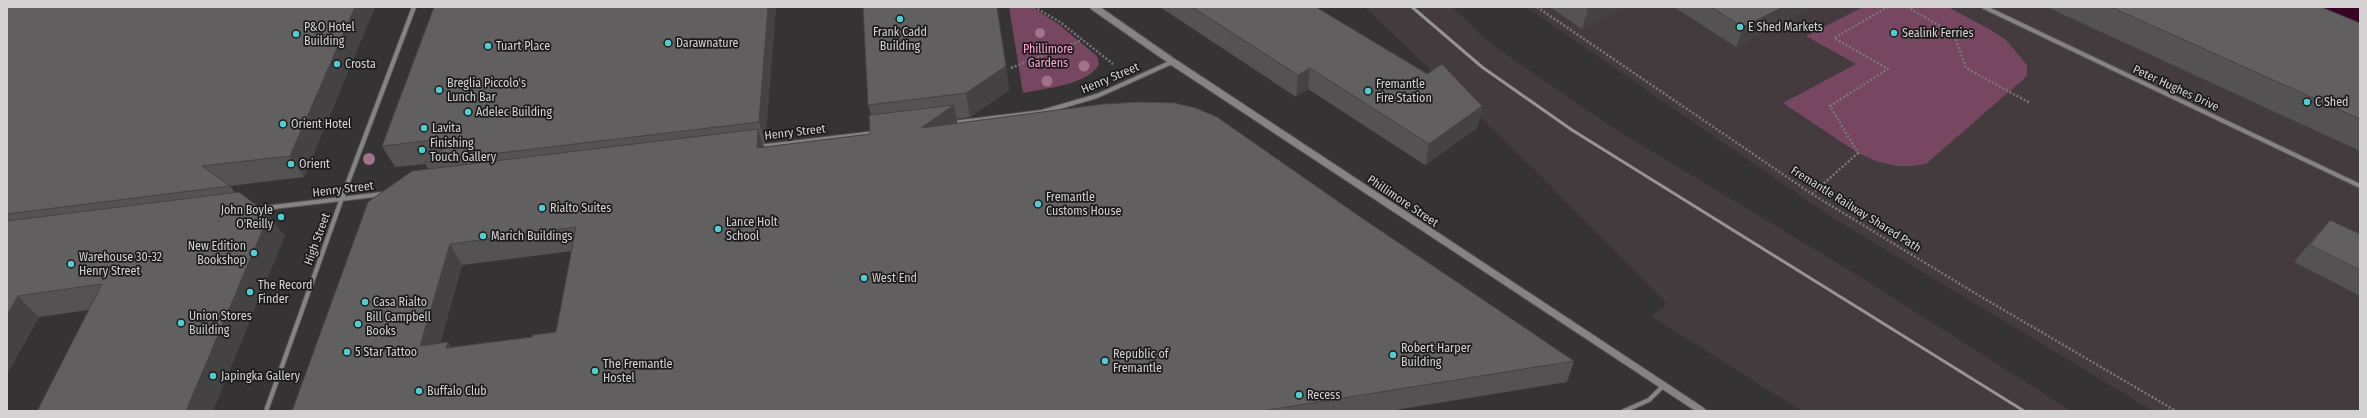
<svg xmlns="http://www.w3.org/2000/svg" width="2367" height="418" viewBox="0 0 2367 418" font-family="'Fira Sans Condensed',sans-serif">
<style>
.built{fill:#443b3f}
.green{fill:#774660}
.water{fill:#390326}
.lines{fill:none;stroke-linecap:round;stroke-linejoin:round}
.minor-casing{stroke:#545253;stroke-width:6}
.tertiary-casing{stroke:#545253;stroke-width:9}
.path{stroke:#7a7778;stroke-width:2.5;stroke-dasharray:2 2;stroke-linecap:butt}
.minor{stroke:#878385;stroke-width:4}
.tertiary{stroke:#878385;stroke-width:7}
.rail{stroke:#969394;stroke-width:3}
.tree{fill:#a2718a}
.wall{fill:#545253;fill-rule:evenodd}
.shaded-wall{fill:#454243}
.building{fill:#625f60;stroke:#454243;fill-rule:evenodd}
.poi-dot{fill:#52cdcf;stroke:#1c1b1c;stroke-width:1.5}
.labels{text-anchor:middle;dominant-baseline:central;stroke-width:3.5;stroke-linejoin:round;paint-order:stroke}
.poi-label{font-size:12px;fill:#d4d2d3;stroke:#1c1b1c;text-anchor:start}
.park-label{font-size:12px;fill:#faa3d1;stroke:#1c1b1c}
.street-label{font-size:12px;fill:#d4d2d3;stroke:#1c1b1c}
</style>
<rect width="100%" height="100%" fill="#363334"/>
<path class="built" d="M1365,7H1452L1491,44L1613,128L1857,275L2071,411H1802L1651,316L1667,304L1539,174Z
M1526,7H2307L2360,29V411H2153L1830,216Z"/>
<path class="green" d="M1009,7H1032L1057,23L1097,56L1099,64C1089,85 1045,88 1023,93Z
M1863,7H1948L1991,30L2006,40L2027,65V76L1926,164L1913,166H1896L1876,161L1858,153L1783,103L1856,64L1806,36Z"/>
<path class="water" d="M2307,7H2360V29Z"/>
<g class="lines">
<defs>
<path id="minor" d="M1984,7L2360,186
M953,123L1042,112L1097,96L1172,62
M759,147L875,133
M257,209L383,194
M266,411L342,198L414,7
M1624,411L1649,400L1663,386"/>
<path id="tertiary" d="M1094,7L1173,62L1702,411"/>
</defs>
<use href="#minor" class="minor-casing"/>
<use href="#tertiary" class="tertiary-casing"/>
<path class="path" d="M1034,7L1060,22L1113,64
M1537,7L1812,194L1973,292L2176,411
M1907,7L1954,34L1966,68L2030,103
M1011,68L1082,40
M1812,194L1858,153L1830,106L1888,69L1834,38L1888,7
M2168,411L2171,408"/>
<use href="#minor" class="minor"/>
<use href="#tertiary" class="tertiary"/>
<path class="rail" d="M1412,7L1482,67L1572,130L2024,411"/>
</g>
<g class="tree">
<circle cx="1040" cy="33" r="5"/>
<circle cx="1084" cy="66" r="5.5"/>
<circle cx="1047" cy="81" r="5.5"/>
<circle cx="369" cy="159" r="6"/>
</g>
<path class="wall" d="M7,7H375L304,177L230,186L235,193L285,236L89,310L39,317L7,374Z
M434,7H776L765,143H763L764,147L870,134L871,115L868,105L1006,66L1009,90L970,117L956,119L957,123L1362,218L1574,361L1567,382L1389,411H292L428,169L425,164L395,167L382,146ZM572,251L556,332L532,337L451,347L448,342L440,343L462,265Z
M1160,7H1316L1482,106L1477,128L1425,165L1308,89L1296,97Z
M1550,7H1625L1582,29Z
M1674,7H1812L1736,47Z
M2047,7H2321L2360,23V151Z
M2330,220L2360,234V296L2294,262L2315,237Z"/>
<path class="shaded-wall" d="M355,7H375L304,177L290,156Z
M768,7H776L765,143L759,122Z
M1592,7H1625L1582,29L1588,9Z
M1783,7H1812L1736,47L1743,27Z
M1006,66L1009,90L970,117L966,93Z
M1310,68L1308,89L1296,97L1298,75Z
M954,105L958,126L921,128Z
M1482,106L1477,128L1425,165L1429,144Z
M758,129L765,150L757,148Z
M269,215L285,236L213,411H186Z
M450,244L462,265L434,367L420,346Z
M18,296L39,317L7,374V315Z
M448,342L461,363L446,348Z"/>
<path class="building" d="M7,7H355L290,156L202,166L230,186L7,214Z
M434,7H768L759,122L424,162L461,137L382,146Z
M863,7H997L1006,66L966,93L868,105Z
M1192,7H1316L1427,74L1442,64L1482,106L1429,144L1310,68L1298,75Z
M1584,7H1592L1588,9Z
M1711,7H1783L1743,27Z
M2111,7H2321L2360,23V119Z
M1140,102L1175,103L1196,108L1217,117L1362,218L1574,361L1262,411H292L368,202L412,171L758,129L757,148L870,134L869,115L954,105L921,128L1103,104ZM576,227L556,332L532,335V337L446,348L448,342L420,346L450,244Z
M239,192L269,215L186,411H37L102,284L18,296L7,315V221Z
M2330,220L2360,234V270L2310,245Z"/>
<g class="poi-dot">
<circle cx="900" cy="19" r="4"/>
<circle cx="1740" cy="27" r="4"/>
<circle cx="1894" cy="33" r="4"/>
<circle cx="296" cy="34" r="4"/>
<circle cx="668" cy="43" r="4"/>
<circle cx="488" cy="46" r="4"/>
<circle cx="337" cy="64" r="4"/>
<circle cx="439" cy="90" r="4"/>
<circle cx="1368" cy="91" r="4"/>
<circle cx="2307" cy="102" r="4"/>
<circle cx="468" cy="112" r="4"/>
<circle cx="283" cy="124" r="4"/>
<circle cx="424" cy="128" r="4"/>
<circle cx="422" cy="150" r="4"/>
<circle cx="291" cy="164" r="4"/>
<circle cx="1038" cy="204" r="4"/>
<circle cx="542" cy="208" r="4"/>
<circle cx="281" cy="217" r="4"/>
<circle cx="718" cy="229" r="4"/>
<circle cx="483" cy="236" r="4"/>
<circle cx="254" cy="253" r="4"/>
<circle cx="71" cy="264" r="4"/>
<circle cx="864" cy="278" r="4"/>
<circle cx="250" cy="292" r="4"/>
<circle cx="365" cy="302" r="4"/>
<circle cx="181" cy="323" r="4"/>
<circle cx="358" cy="324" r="4"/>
<circle cx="347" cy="352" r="4"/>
<circle cx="1393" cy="355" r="4"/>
<circle cx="1105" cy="361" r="4"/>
<circle cx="595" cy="371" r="4"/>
<circle cx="213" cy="376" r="4"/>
<circle cx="419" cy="391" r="4"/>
<circle cx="1299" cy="395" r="4"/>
</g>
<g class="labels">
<g class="poi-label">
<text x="304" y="27">P&amp;O Hotel<tspan x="304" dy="14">Building</tspan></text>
<text x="1748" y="27">E Shed Markets</text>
<text x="900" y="32" text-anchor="middle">Frank Cadd<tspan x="900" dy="14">Building</tspan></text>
<text x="1902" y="33">Sealink Ferries</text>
<text x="676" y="43">Darawnature</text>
<text x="496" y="46">Tuart Place</text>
<text x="345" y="64">Crosta</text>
<text x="447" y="83">Breglia Piccolo's<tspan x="447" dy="14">Lunch Bar</tspan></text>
<text x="1376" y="84">Fremantle<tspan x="1376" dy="14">Fire Station</tspan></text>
<text x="2315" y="102">C Shed</text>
<text x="476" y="112">Adelec Building</text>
<text x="291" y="124">Orient Hotel</text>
<text x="432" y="128">Lavita</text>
<text x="430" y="143">Finishing<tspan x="430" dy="14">Touch Gallery</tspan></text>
<text x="299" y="164">Orient</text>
<text x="1046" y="197">Fremantle<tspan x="1046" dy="14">Customs House</tspan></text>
<text x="550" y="208">Rialto Suites</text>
<text x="273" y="210" text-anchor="end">John Boyle<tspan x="273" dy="14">O'Reilly</tspan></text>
<text x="726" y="222">Lance Holt<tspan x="726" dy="14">School</tspan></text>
<text x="491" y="236">Marich Buildings</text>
<text x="246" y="246" text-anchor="end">New Edition<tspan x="246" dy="14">Bookshop</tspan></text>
<text x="79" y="257">Warehouse 30-32<tspan x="79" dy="14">Henry Street</tspan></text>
<text x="872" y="278">West End</text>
<text x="258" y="285">The Record<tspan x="258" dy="14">Finder</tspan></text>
<text x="373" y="302">Casa Rialto</text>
<text x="189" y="316">Union Stores<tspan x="189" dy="14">Building</tspan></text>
<text x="366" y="317">Bill Campbell<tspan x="366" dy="14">Books</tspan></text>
<text x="1401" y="348">Robert Harper<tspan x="1401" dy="14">Building</tspan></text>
<text x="355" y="352">5 Star Tattoo</text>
<text x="1113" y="354">Republic of<tspan x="1113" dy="14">Fremantle</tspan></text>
<text x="603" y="364">The Fremantle<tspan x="603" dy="14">Hostel</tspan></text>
<text x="221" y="376">Japingka Gallery</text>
<text x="427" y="391">Buffalo Club</text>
<text x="1307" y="395">Recess</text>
</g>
<g class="park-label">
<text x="1048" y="49">Phillimore<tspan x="1048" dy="14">Gardens</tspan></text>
</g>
<g class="street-label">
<text transform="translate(1110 78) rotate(-23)">Henry Street</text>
<text transform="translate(2176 88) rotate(25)">Peter Hughes Drive</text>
<text transform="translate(795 132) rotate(-7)">Henry Street</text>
<text transform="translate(343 189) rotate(-7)">Henry Street</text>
<text transform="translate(1403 201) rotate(34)">Phillimore Street</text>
<text transform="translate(1856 209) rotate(32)">Fremantle Railway Shared Path</text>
<text transform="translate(317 239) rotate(-70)">High Street</text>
</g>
</g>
<rect width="2367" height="418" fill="none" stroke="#d4d2d3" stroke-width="16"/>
</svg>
